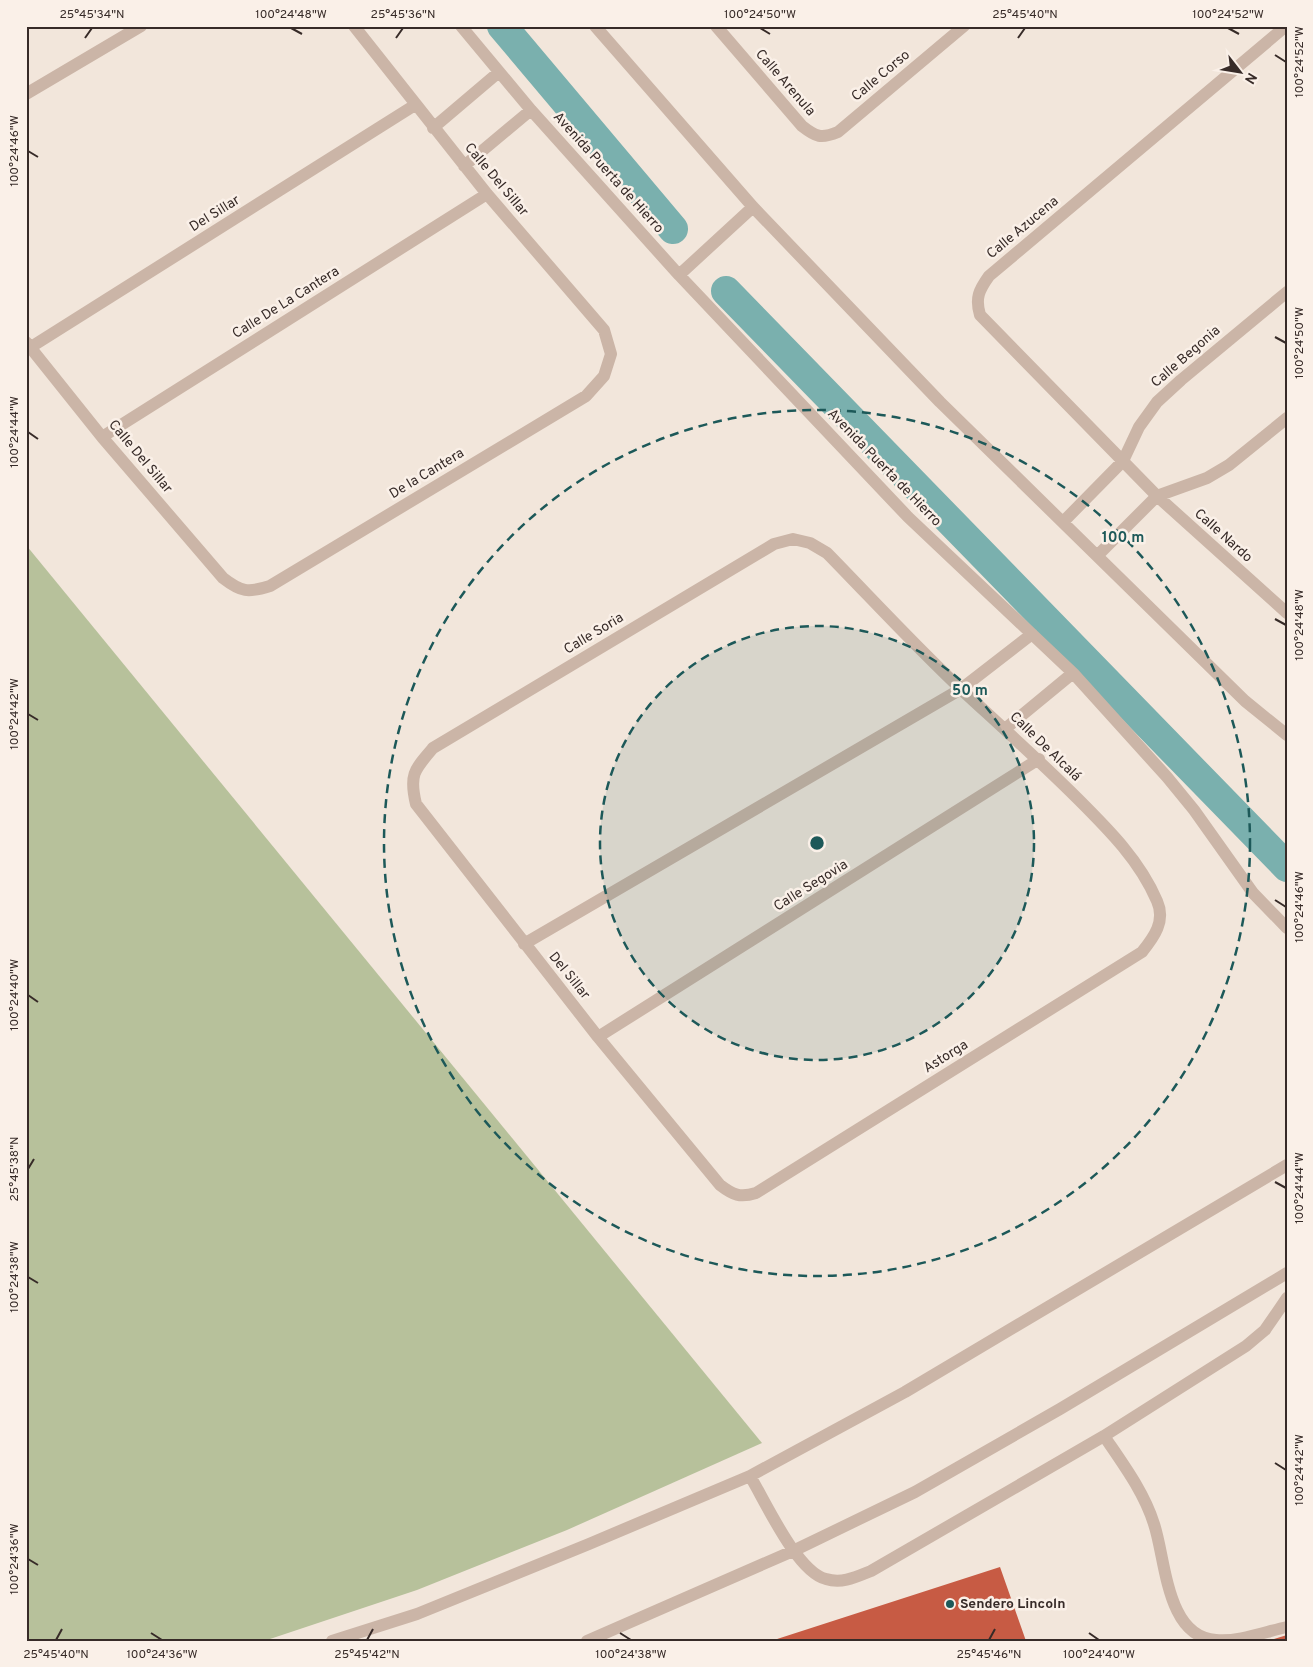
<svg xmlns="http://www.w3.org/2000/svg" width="1313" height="1667" viewBox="0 0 1313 1667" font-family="Overpass,sans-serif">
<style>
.green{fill:#b7c19b}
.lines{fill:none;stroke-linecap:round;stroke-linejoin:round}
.canal{stroke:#7ab0ae;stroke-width:30}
.building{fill:#c75b44}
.minor{stroke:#cbb5a7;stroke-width:12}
.ticks{fill:none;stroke:#372b28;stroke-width:2}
.ring{fill:none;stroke:#1d5959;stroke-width:2.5;stroke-dasharray:9 6}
.poi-dot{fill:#1d5959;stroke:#faf0e8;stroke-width:2}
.labels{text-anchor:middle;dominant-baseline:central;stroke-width:5;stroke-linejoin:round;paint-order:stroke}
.street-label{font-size:14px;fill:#372b28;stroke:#faf0e8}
.poi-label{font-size:14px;font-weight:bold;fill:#372b28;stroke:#faf0e8;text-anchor:start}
.centre{fill:#1d5959;stroke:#faf0e8;stroke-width:2.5}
.ring-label{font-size:15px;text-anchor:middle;font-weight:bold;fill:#1d5959;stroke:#faf0e8;stroke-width:5;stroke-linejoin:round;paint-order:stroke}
.neatline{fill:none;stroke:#372b28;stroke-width:2}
.ticks-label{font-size:12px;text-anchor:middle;fill:#372b28}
</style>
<rect width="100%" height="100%" fill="#f2e6db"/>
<path class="green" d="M26,545L762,1443L567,1530L417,1590L264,1641H26Z"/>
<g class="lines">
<path class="canal" d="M502,26L673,229
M726,291L1287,867"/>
</g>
<path class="building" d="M1000,1567L1026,1641H774V1640Z
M1287,1635V1641H1271L1274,1639Z"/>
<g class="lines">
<path class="minor" d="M461,26L531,110L679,275L908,517L1073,673L1167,777L1194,810L1253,893L1287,928
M595,26L753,207L940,402L1245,701L1287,735
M716,26L802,126C816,137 821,139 838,132L964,26
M1286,26L989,276C979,290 975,298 980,315L1157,496L1287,613
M26,94L141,26
M433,128L499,72
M464,166L531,110
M679,275L753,207
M26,342L102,437L223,578C241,592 248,593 270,586L586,396L604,376L611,354L604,330L487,194L354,26
M31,347L415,105
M102,437L487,194
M1064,521L1123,461L1139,427L1157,402L1181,380L1287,292
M793,539L810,543L827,553C872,599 916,647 963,691C1002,727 1041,762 1079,800C1109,830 1140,861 1157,901C1166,921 1154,937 1142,952L756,1193C740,1198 733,1195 720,1185L598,1037L416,804C409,775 414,770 433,748L774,544Z
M1098,555L1157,496L1207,478L1229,465L1287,418
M1005,729L1073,673
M524,944L961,689L1032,634
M598,1037L1039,759
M1104,1436C1123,1464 1144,1492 1154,1524C1166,1560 1166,1637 1216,1640C1239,1642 1264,1632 1287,1627
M750,1476C765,1501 797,1572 826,1579C842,1584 856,1577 871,1571L1104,1436L1246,1346L1265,1330L1287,1298
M332,1641L417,1614L589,1544L750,1476L905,1392L1287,1165
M587,1641L793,1551L915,1492L1060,1409L1287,1273"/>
</g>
<path class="ticks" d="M291,28L302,34M760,28L770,34M1228,28L1239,34M85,38L92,28M396,38L403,28M1018,38L1025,28M1275,55L1286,62M28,151L38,157M1275,337L1286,343M28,432L38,439M1275,619L1286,625M28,714L38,720M1275,900L1286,907M28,995L38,1002M28,1169L34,1159M1275,1182L1286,1188M28,1277L38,1283M1275,1463L1286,1470M28,1559L38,1565M151,1633L162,1640M620,1633L631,1640M1089,1633L1099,1640M56,1640L62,1629M367,1640L373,1629M989,1640L995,1629"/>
<circle cx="817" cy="843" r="217" fill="#1d5959" fill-opacity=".12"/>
<g class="ring">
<circle cx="817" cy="843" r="217"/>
<circle cx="817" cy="843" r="433"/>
</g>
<circle class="poi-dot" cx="950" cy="1604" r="5"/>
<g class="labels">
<g class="street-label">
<text transform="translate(881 76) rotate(-40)">Calle Corso</text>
<text transform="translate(785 83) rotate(49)">Calle Arenula</text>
<text transform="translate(608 173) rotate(48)">Avenida Puerta de Hierro</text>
<text transform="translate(496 180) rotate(50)">Calle Del Sillar</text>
<text transform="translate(215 214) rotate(-32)">Del Sillar</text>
<text transform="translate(1023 228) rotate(-40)">Calle Azucena</text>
<text transform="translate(286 303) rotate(-32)">Calle De La Cantera</text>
<text transform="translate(1186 357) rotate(-41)">Calle Begonia</text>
<text transform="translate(140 457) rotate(50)">Calle Del Sillar</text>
<text transform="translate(884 468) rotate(46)">Avenida Puerta de Hierro</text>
<text transform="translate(427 474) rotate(-31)">De la Cantera</text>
<text transform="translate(1223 536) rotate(42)">Calle Nardo</text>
<text transform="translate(594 634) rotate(-31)">Calle Soria</text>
<text transform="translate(1045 747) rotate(44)">Calle De Alcalá</text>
<text transform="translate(811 886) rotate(-32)">Calle Segovia</text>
<text transform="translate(569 976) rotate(51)">Del Sillar</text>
<text transform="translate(946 1057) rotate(-32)">Astorga</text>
</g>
<g class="poi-label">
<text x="960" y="1604">Sendero Lincoln</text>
</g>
</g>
<circle cx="817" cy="843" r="8" class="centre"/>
<g class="ring-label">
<text x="1123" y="542">100 m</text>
<text x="970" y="695">50 m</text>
</g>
<rect width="1313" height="1667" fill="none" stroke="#faf0e8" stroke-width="55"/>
<g transform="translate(1240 72) rotate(121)" stroke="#faf0e8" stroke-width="4" paint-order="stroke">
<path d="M0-4L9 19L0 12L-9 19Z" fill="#372b28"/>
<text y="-8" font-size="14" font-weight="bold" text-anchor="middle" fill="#372b28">N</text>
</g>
<rect x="28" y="28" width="1258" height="1612" class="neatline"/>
<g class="ticks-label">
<text x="92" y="18">25°45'34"N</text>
<text x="291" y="18">100°24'48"W</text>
<text x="403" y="18">25°45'36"N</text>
<text x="760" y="18">100°24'50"W</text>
<text x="1025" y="18">25°45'40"N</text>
<text x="1228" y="18">100°24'52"W</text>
<text transform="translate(1299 62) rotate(-90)" y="4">100°24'52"W</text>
<text transform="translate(14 151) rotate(-90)" y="4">100°24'46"W</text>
<text transform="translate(1299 343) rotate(-90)" y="4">100°24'50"W</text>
<text transform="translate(14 432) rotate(-90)" y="4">100°24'44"W</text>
<text transform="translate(1299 625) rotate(-90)" y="4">100°24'48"W</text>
<text transform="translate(14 714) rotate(-90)" y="4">100°24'42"W</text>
<text transform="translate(1299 907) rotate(-90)" y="4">100°24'46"W</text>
<text transform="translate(14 995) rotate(-90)" y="4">100°24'40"W</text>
<text transform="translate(14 1169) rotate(-90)" y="4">25°45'38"N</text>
<text transform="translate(1299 1188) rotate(-90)" y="4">100°24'44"W</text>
<text transform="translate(14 1277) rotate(-90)" y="4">100°24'38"W</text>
<text transform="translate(1299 1470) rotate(-90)" y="4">100°24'42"W</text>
<text transform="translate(14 1559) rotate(-90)" y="4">100°24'36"W</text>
<text x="56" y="1658">25°45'40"N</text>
<text x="162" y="1658">100°24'36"W</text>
<text x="367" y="1658">25°45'42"N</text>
<text x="631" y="1658">100°24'38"W</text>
<text x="989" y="1658">25°45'46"N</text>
<text x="1099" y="1658">100°24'40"W</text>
</g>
</svg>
